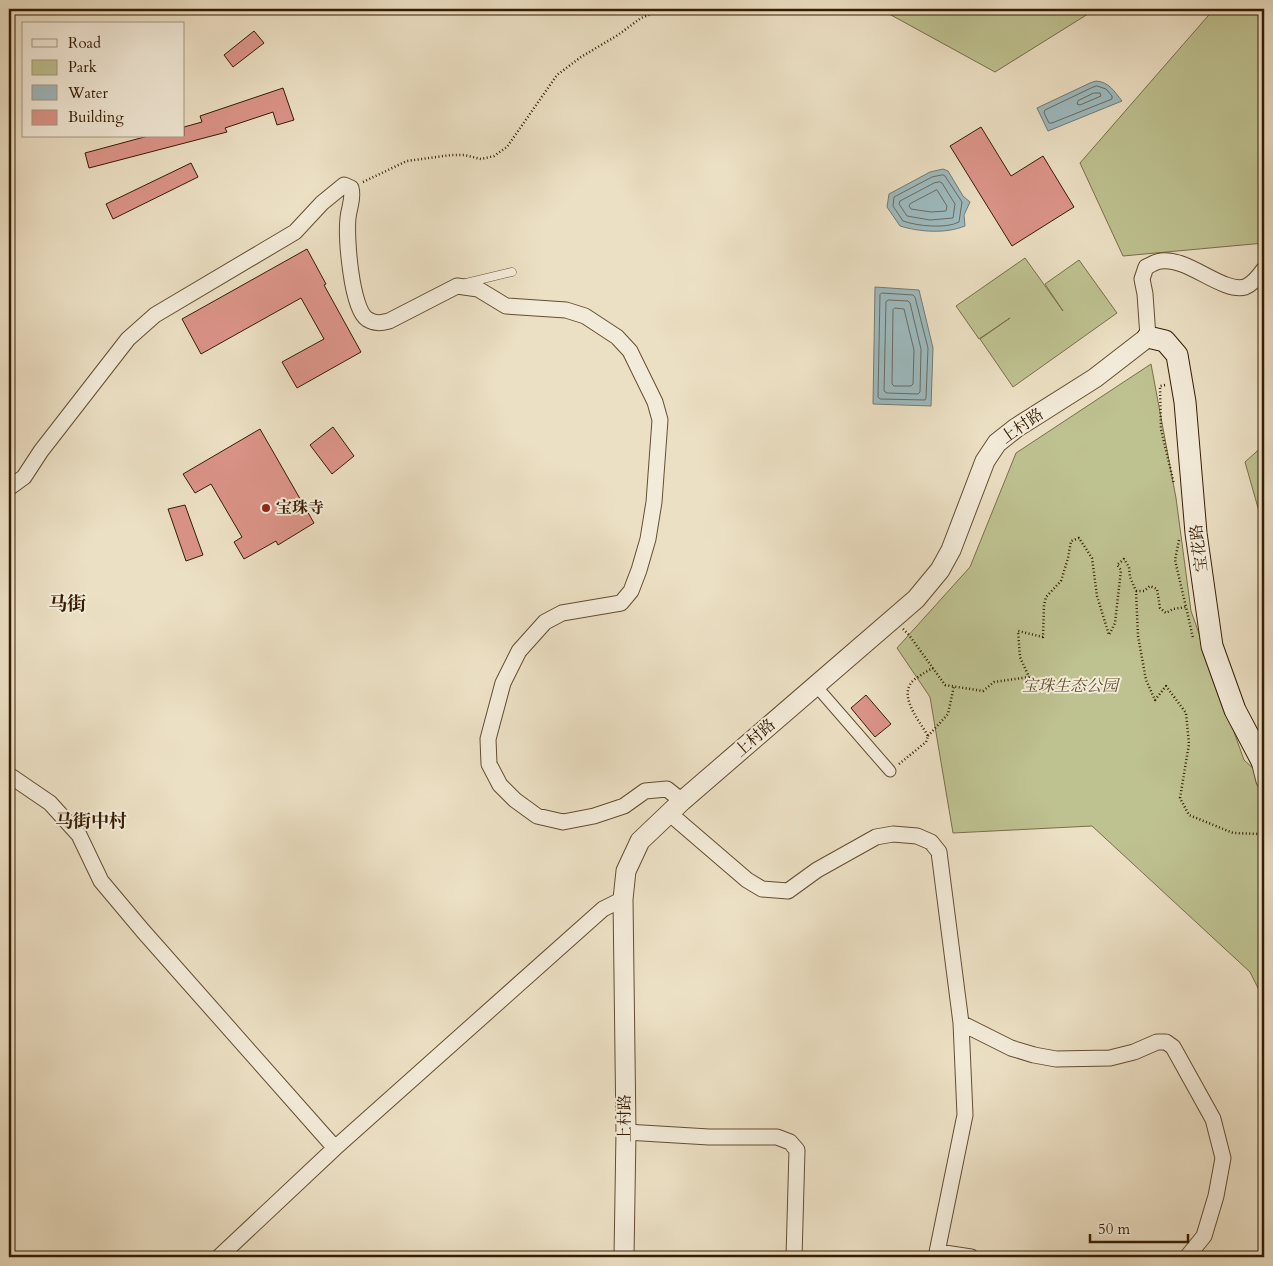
<svg xmlns="http://www.w3.org/2000/svg" width="1273" height="1266" viewBox="0 0 1273 1266" font-family="Cardo,'Noto Serif SC',serif">
<style>
.green{fill:#bec190;stroke:#7a6e49}
.water{fill:#9dbabf;stroke:#737b73}
.lines{fill:none;stroke-linecap:round;stroke-linejoin:round}
.shore{stroke:#696b60;stroke-width:1}
.building{fill:#dc9489;stroke:#351c02}
.service-casing{stroke:#634d32;stroke-width:9}
.pedestrian-casing{stroke:#634d32;stroke-width:13}
.minor-casing{stroke:#634d32;stroke-width:17}
.tertiary-casing{stroke:#634d32;stroke-width:21}
.secondary-casing{stroke:#351c02;stroke-width:23}
.path{stroke:#351c02;stroke-width:2.5;stroke-dasharray:1 2.5;stroke-linecap:butt}
.service{stroke:#f3ebd9;stroke-width:8}
.pedestrian{stroke:#f3ebd9;stroke-width:11}
.minor{stroke:#f3ebd9;stroke-width:15}
.tertiary{stroke:#f3ebd9;stroke-width:19}
.secondary{stroke:#f3ebd9;stroke-width:21}
.poi-dot{fill:#8f2418;stroke:#f3ebd9;stroke-width:2}
.labels{text-anchor:middle;dominant-baseline:central;stroke-width:4;stroke-linejoin:round;paint-order:stroke}
.street-label{font-size:16px;fill:#351c02;stroke:#f3ebd9}
.poi-label{font-size:16px;font-weight:bold;fill:#351c02;stroke:#f3ebd9;text-anchor:start}
.park-label{font-size:16px;font-style:italic;fill:#5e4e2d;stroke:#f3ebd9}
.neighbourhood-label{font-size:18px;font-weight:bold;fill:#351c02;stroke:#f3ebd9}
.quarter-label{font-size:19px;font-weight:bold;fill:#351c02;stroke:#f3ebd9}
</style>
<rect width="100%" height="100%" fill="#ece0c4"/>
<filter id="stains"><feTurbulence type="fractalNoise" baseFrequency=".004" numOctaves="4"/><feColorMatrix values="0 0 0 0 .2 0 0 0 0 .09 0 0 0 0 .02 0 0 0 .5 -.17"/></filter>
<radialGradient id="worn" r=".72"><stop offset=".6" stop-color="#630" stop-opacity="0"/><stop offset="1" stop-color="#630" stop-opacity=".3"/></radialGradient>
<path class="green" d="M880,9H1096L995,72Z
M1214,9H1264V243L1123,256L1080,163Z
M1025,258L1063,311L1045,284L1079,260L1117,313L1013,387L980,339L1010,318L979,339L956,306Z
M1151,364L1176,498L1191,611L1244,760L1264,778V1000L1250,972L1092,826L953,833L930,697L897,648L970,567L1016,453Z
M1264,445V529L1245,462Z"/>
<path class="water" d="M1096,81C1109,82 1114,91 1122,101L1048,131L1037,108L1090,83Z
M943,169L948,171L963,196L970,202L964,215L965,226C945,234 920,232 900,226L887,207L889,194L930,172Z
M875,287L919,290L933,348L931,406L873,404Z"/>
<g class="lines">
<path class="shore" d="M1097,86L1106,89L1112,96V99L1052,123H1049L1044,113L1045,110L1091,88Z
M1094,93H1100L1101,96L1080,105L1077,104L1078,101Z
M943,175L945,176L962,202L959,222C946,229 917,226 903,221L893,206L894,197L932,177Z
M940,182L942,183L955,204L953,218L930,220L907,216L899,204L900,201L934,183Z
M937,190L947,206L946,211L931,212L911,209L909,206L910,204Z
M882,293L913,295L915,297L928,348L926,398L925,400L880,399L878,397L880,295Z
M889,300L908,301L910,303L921,349L920,392L918,394L887,393L884,391L886,302Z
M895,308L904,309L914,350L913,384L911,386H894L892,384L893,310Z"/>
</g>
<path class="building" d="M254,31L264,43L233,67L224,55Z
M283,88L294,120L277,125L273,112L225,128L227,132L89,168L85,153L148,136H184V127L202,122L200,116Z
M981,127L1011,176L1043,156L1074,207L1012,246L950,146Z
M191,163L198,177L113,219L106,204Z
M307,249L326,284L324,285L361,352L297,388L282,362L324,339L301,298L201,354L182,319Z
M333,427L354,456L332,474L310,445Z
M260,429L314,523L278,545L276,541L244,559L234,542L242,537L211,484L195,493L183,474Z
M185,505L203,555L186,561L168,509Z
M866,695L891,724L875,737L851,708Z"/>
<g class="lines">
<defs>
<path id="service" d="M466,283L512,272"/>
<path id="pedestrian" d="M816,686L890,771"/>
<path id="minor" d="M1148,337L1145,294L1142,279L1146,267C1151,265 1156,261 1161,261C1188,257 1222,293 1245,287C1253,284 1259,276 1264,269
M9,488L24,477L41,451L128,339L155,315L295,232L322,203L344,185L351,188C354,199 349,207 348,218C346,237 351,308 367,319C375,324 381,323 389,321L457,286L478,289L506,306L566,310L585,316L617,337L630,351L655,402L660,420L654,502L648,539L639,570L631,591L621,603L562,613L545,622L519,651L503,683L488,739L489,764L500,785L515,800L537,816L563,822L594,816L624,806L645,791L667,789L682,801
M1258,757L1264,781
M9,775L50,803L79,835L101,881L143,931L335,1148
M669,813L747,880L762,889L788,891L817,870L876,837L893,834L917,836L931,842L939,852L961,1023L965,1115L936,1257
M961,1023L1011,1048L1034,1055L1056,1059L1110,1058L1134,1052L1157,1042H1166L1173,1047L1213,1119L1223,1158L1216,1196L1204,1236L1187,1257
M626,1132L709,1137H777L790,1142L797,1150L794,1257
M938,1252L971,1257
M219,1257L335,1148L603,909L623,899"/>
<path id="tertiary" d="M624,1257L626,1132L623,899L626,871L640,841L682,801L916,599L940,570L951,550L985,461L997,443L1016,428L1095,378L1148,337"/>
<path id="secondary" d="M1148,337L1165,341L1177,355L1185,402L1196,533L1212,646L1235,710L1264,765"/>
</defs>
<use href="#service" class="service-casing"/>
<use href="#pedestrian" class="pedestrian-casing"/>
<use href="#minor" class="minor-casing"/>
<use href="#tertiary" class="tertiary-casing"/>
<use href="#secondary" class="secondary-casing"/>
<path class="path" d="M363,182L407,161L451,155H464L481,159L494,156L507,147L557,75L581,57L618,35L641,18L664,9
M1165,385L1160,386L1161,429L1174,484
M1179,540L1175,560L1186,607
M1136,591H1144L1150,586L1157,589L1160,608L1166,613L1173,609L1186,607L1193,638
M903,629L909,635L945,685L983,691L994,682L1029,677L1020,657L1018,631L1043,637L1044,605L1046,597L1061,581L1068,558L1071,541L1079,538L1092,558L1097,596L1109,635L1115,623L1121,570L1117,565L1124,559L1129,567L1130,577L1136,591L1138,636L1146,680L1155,700L1166,686L1186,713L1189,744L1180,798L1189,815L1233,833L1260,834L1264,832
M928,736L948,714L954,686
M899,764L926,742L928,736C919,720 896,694 915,679C921,675 927,671 933,668"/>
<use href="#service" class="service"/>
<use href="#pedestrian" class="pedestrian"/>
<use href="#minor" class="minor"/>
<use href="#tertiary" class="tertiary"/>
<use href="#secondary" class="secondary"/>
</g>
<circle class="poi-dot" cx="266" cy="508" r="5"/>
<g class="labels">
<g class="street-label">
<text transform="translate(1022 426) rotate(-35)">上村路</text>
<text transform="translate(1199 548) rotate(-97)">宝花路</text>
<text transform="translate(755 738) rotate(-41)">上村路</text>
<text transform="translate(625 1118) rotate(-90)">上村路</text>
</g>
<g class="poi-label">
<text x="276" y="508">宝珠寺</text>
</g>
<g class="park-label">
<text x="1070" y="686">宝珠生态公园</text>
</g>
<g class="neighbourhood-label">
<text x="91" y="821">马街中村</text>
</g>
<g class="quarter-label">
<text x="67" y="604">马街</text>
</g>
</g>
<rect width="1273" height="1266" fill="none" stroke="#ece0c4" stroke-width="30"/>
<rect x="10" y="10" width="1253" height="1246" fill="none" stroke="#351c02" stroke-width="2.5"/>
<rect x="15" y="15" width="1243" height="1236" fill="none" stroke="#351c02"/>
<rect x="22" y="22" width="162" height="115" fill="#f3ebd9" stroke="#a79883"/>
<rect x="32" y="39" width="25" height="8" fill="#f3ebd9" stroke="#a79883"/>
<text x="68" y="48" font-size="15" fill="#351c02">Road</text>
<rect x="32" y="60" width="25" height="15" fill="#bec190" stroke="#a79883"/>
<text x="68" y="72" font-size="15" fill="#351c02">Park</text>
<rect x="32" y="85" width="25" height="15" fill="#9dbabf" stroke="#a79883"/>
<text x="68" y="98" font-size="15" fill="#351c02">Water</text>
<rect x="32" y="110" width="25" height="15" fill="#dc9489" stroke="#a79883"/>
<text x="68" y="122" font-size="15" fill="#351c02">Building</text>
<path d="M1090 1234v8h98v-8" fill="none" stroke="#351c02" stroke-width="2.5"/>
<text x="1098" y="1234" font-size="15" fill="#351c02" stroke="#f3ebd9" stroke-width="4" paint-order="stroke">50 m</text>
<rect width="100%" height="100%" filter="url(#stains)"/>
<rect width="100%" height="100%" fill="url(#worn)"/>
</svg>
